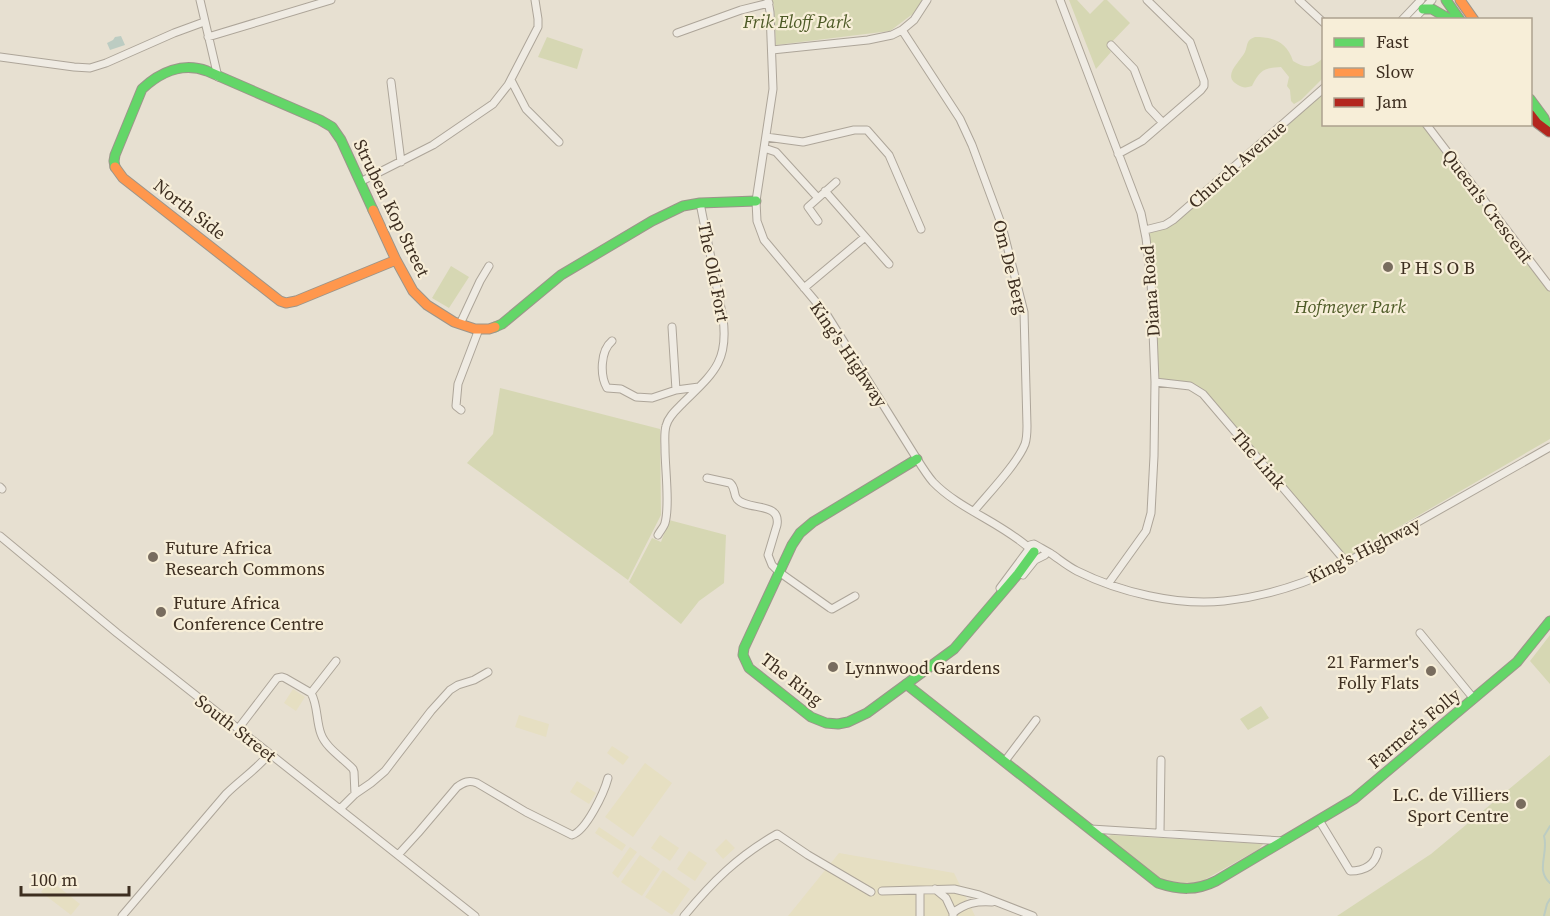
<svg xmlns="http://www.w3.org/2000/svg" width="1550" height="916" viewBox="0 0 1550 916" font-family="'Source Serif 4',serif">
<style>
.farmland{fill:#e6dfc2}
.green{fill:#d6d7b3}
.water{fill:#bcccc2}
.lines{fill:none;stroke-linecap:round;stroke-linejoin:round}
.stream{stroke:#bcccc2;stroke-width:2}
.street-casing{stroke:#ada599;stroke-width:9}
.fast-casing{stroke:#9c958a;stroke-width:11}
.slow-casing{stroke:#9c958a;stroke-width:11}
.jam-casing{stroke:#9c958a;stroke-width:11}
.street{stroke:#efebe3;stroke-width:7}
.fast{stroke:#63d668;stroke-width:9}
.slow{stroke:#ff974d;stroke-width:9}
.jam{stroke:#b3261e;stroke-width:9}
.poi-dot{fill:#786c5e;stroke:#f7eed8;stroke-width:2}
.labels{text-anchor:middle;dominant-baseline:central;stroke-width:4.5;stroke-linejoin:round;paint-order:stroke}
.park-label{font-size:18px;font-style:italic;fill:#4d5a26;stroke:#f7eed8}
.street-label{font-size:18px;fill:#3d2e20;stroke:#f7eed8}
.poi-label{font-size:18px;fill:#3d2e20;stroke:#f7eed8;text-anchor:start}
</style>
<rect width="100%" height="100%" fill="#e7e0d1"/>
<path class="farmland" d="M293,689L305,697L296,711L284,703Z
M519,715L549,724L546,737L515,727Z
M612,746L629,757L623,765L607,753Z
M645,763L672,783L633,837L605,817Z
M577,781L596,793L589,804L570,792Z
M599,827L626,845L622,851L595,833Z
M660,835L679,848L670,861L651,848Z
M726,839L735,848L723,859L715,850Z
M630,847L637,852L618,878L612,873Z
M689,851L707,863L695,881L677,869Z
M839,853L954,873L975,916H788Z
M640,855L660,869L642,896L621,882Z
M663,870L690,889L672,915L645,897Z
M50,880L80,904L71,915L41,892Z"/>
<path class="green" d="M772,0H922L914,13L890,31L776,45L774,6Z
M1069,0H1077L1090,14L1104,0H1107L1130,23L1107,47L1111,52L1096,69Z
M547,37L583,49L577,69L538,57Z
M1255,37C1274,37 1287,42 1293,61C1306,69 1312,68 1323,58V78L1301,100L1294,104L1291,101L1290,90L1287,86L1289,77L1281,67C1264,68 1260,70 1252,86C1246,88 1243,88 1238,85C1221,76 1240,62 1245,52C1248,44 1246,40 1255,37Z
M1323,94L1324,124L1425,125L1550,286V439L1347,557L1194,388L1155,382L1145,230L1173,225Z
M451,266L469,277L449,308L432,298Z
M500,388L660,429L661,515L628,580L467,463L493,434Z
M669,520L726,535L724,583L699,601L681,624L629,582L652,538L661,542Z
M1550,635V684L1530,661Z
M1261,706L1269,718L1248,730L1240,719Z
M1550,755V916H1337L1431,854Z
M1111,835L1263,844L1259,849L1199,883L1182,884L1165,882L1160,879L1107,837Z"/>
<path class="water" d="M121,36L125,45L110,50L107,43L113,40L115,37Z"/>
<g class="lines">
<path class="stream" d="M1550,826L1544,836C1549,853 1535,870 1550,883
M1544,916L1547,904L1550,899"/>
<defs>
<path id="street" d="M200,0L218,77
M768,0L770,12L773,89L756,201L757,221L764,240L827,315L917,459C922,467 927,475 933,482C959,509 1000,522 1029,548
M1060,0L1141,213L1146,238L1151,280L1155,382L1154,456L1151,513L1146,531L1108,584
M1299,0L1324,23
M1402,20L1421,0
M1413,20L1432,0
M902,30L960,119L972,145L1002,226L1024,312L1027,426C1027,432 1027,438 1025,444C1017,464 988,494 974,511
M677,33L741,10L769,3
M208,37L331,0
M1111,45L1134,69L1149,108L1163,123
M772,50L868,40L892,35L902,30L914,20L927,0
M0,57L74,67L90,68L106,63L174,33L204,22
M511,80L526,109L559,142
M391,82L401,162
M1426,124L1550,287
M766,137L803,142L854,130H867L889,155L921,229
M764,148L776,152L818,198
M1118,154L1142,141L1201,90L1204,86V81L1190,42L1147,0
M360,182L433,145L493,104L508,85L538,27V19L535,0
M825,191L889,264
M818,221L808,207L836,182
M1145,230L1165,225L1173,220L1324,88
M804,288L865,237
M460,324L480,281L489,266
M672,327L676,390
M612,341C600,351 600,376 607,388L621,389L636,397L652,398L676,390L699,387
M1155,382L1190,386L1203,394L1347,563
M461,410L456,406L458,384L479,329
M707,478L730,483C736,488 733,494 737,499C747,511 781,501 777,525L768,555L772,565L779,572L830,608L832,609L855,596
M0,487L2,489
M658,535C660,531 664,527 665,523C670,505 665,468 665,449C665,442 664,433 666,426C668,417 676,410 682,404C712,374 729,363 723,318L700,203
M0,536L117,633L475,916
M1037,546V550L1034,552L1029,549L1030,545L1034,544C1039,547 1045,550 1050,553C1059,559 1067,566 1077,571C1119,592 1177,606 1224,601C1261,597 1301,585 1335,569L1550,447
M1023,575L1035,560L1045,555
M1000,588L1029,549
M1420,633L1474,699
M311,693C318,705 316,721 321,734C326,748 343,758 353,769L354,772L355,794
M238,729L277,678L282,677L285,678L311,693L336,661
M1005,761L1036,720
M340,809L355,794L371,783L385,771L431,711L450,690L458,685L474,680L488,672
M1319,820L1350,871C1365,871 1375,865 1378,851
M1091,829L1283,841
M1160,833L1161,760
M398,855L418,833L457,787C464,782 469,780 477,783L526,812L572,835C586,831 604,793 608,778
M935,889L946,898L953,913
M882,891L954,889L979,895L1033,916
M122,916L226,794C240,780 257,769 269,754
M684,916C712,882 738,856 777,834L808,855L871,892
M920,916V890
M953,916V913C965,903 977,901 992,902"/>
<path id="fast" d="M1446,0L1460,20
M1423,9H1432L1451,20
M1530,99L1544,118L1548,130
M115,167L114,161L115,155L142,89C160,72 183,62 207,71L320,120L332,127L341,140L373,210
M495,327L502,324L561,275L652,221L683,206L700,203L756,201
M917,459L813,522L800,533L792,545L744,648L743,655L749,668L811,717L826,723L838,724L848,722L867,713L954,649L1018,574L1034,552
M906,684L1158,883C1179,890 1196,891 1216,881L1354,799L1517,662L1550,621"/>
<path id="slow" d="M1460,0L1474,20
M115,167L123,178L280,301L286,303L296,301L396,260
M373,210L396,260L413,291L427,305L454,322L475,329H489L495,327"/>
<path id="jam" d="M1530,114L1537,123L1549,132"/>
</defs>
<use href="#street" class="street-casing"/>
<use href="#fast" class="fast-casing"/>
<use href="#slow" class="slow-casing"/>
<use href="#jam" class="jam-casing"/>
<use href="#street" class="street"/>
<use href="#fast" class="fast"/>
<use href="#slow" class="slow"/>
<use href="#jam" class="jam"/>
</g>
<g class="poi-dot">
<circle cx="1388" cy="267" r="6"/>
<circle cx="153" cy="557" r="6"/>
<circle cx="161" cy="612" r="6"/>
<circle cx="833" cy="667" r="6"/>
<circle cx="1431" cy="671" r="6"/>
<circle cx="1521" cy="804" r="6"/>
</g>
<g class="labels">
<g class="park-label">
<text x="797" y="21">Frik Eloff Park</text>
<text x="1350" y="306">Hofmeyer Park</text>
</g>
<g class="street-label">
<text transform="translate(1237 164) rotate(-41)">Church Avenue</text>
<text transform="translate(1488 206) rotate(53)">Queen's Crescent</text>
<text transform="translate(392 208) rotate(64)">Struben Kop Street</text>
<text transform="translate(190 209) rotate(38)">North Side</text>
<text transform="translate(1011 267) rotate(76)">Om De Berg</text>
<text transform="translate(714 272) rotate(79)">The Old Fort</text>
<text transform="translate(1150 291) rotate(-94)">Diana Road</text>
<text transform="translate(849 354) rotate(56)">King's Highway</text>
<text transform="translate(1259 459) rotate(49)">The Link</text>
<text transform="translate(1364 550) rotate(-27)">King's Highway</text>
<text transform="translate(792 679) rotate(38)">The Ring</text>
<text transform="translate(236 728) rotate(38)">South Street</text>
<text transform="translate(1414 728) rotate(-40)">Farmer's Folly</text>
</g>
<g class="poi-label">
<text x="1400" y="267">P H S O B</text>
<text x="165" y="547">Future Africa<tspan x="165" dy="21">Research Commons</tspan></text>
<text x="173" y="602">Future Africa<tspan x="173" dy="21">Conference Centre</tspan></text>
<text x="1419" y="661" text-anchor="end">21 Farmer's<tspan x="1419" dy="21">Folly Flats</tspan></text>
<text x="845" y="667">Lynnwood Gardens</text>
<text x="1509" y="794" text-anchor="end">L.C. de Villiers<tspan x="1509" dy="21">Sport Centre</tspan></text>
</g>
</g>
<rect x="1322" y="18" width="210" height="108" fill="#f7eed8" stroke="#ada18e" stroke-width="1.5"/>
<rect x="1334" y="38" width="30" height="9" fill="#63d668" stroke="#ada18e" stroke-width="1.5"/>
<text x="1376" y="48" font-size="18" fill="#3d2e20">Fast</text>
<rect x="1334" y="68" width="30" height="9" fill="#ff974d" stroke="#ada18e" stroke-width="1.5"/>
<text x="1376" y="78" font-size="18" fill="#3d2e20">Slow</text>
<rect x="1334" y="98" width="30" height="9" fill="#b3261e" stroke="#ada18e" stroke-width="1.5"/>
<text x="1376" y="108" font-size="18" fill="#3d2e20">Jam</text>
<path d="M21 886v9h108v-9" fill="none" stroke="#3d2e20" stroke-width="3"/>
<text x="30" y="886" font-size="18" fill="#3d2e20" stroke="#f7eed8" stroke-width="4.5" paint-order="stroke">100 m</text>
</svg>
